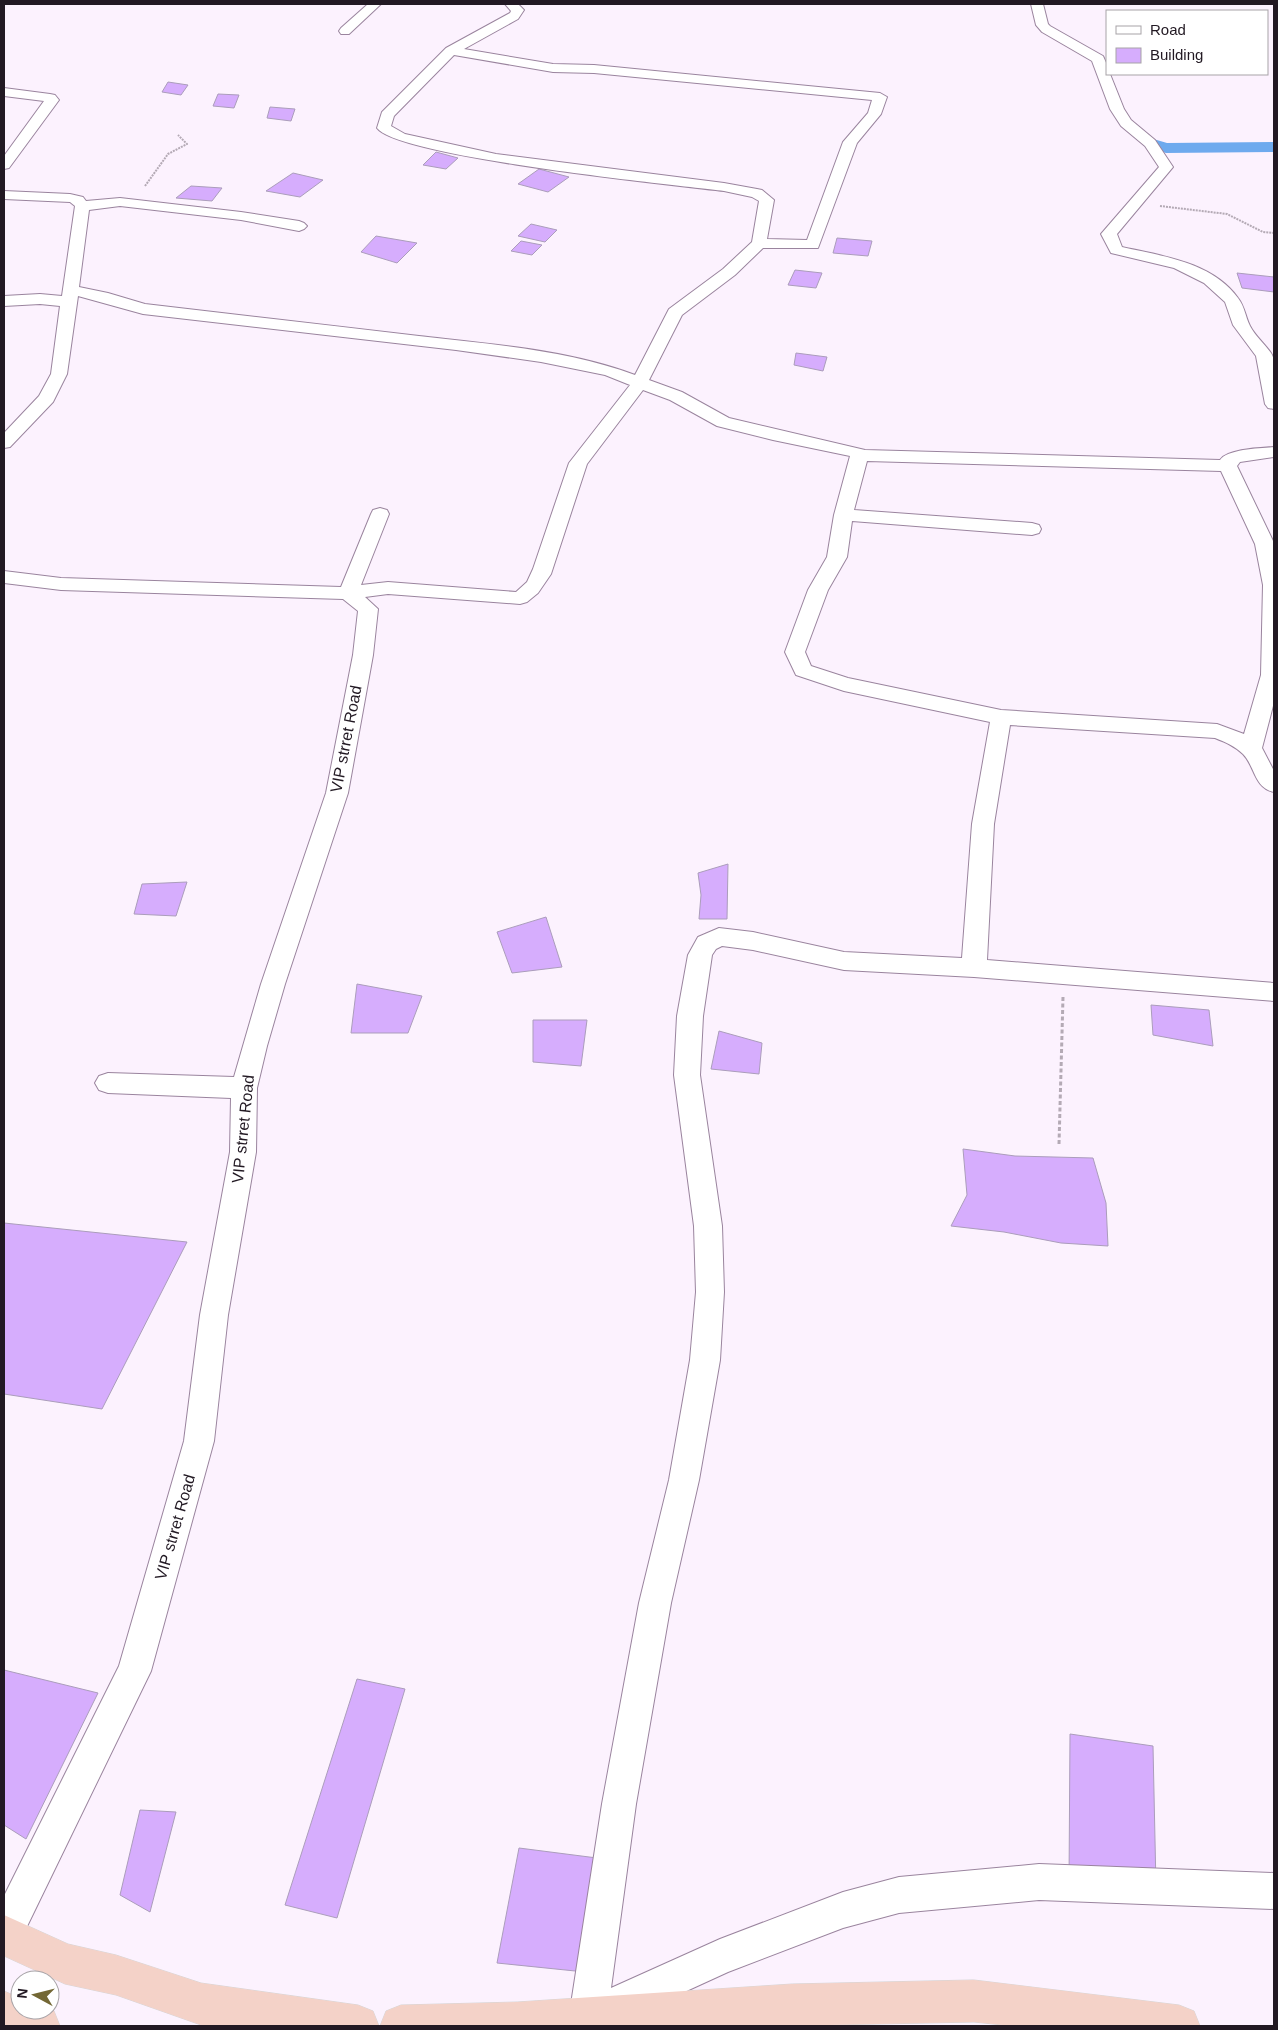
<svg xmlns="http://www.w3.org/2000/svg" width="1278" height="2030" viewBox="0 0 1278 2030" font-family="Helvetica,sans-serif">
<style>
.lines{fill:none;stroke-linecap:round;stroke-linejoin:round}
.canal{fill:#6eaaee;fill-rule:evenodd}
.building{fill:#d6adfd;stroke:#ab9dbb}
.minor-casing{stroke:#9a849e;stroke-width:2}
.trunk-casing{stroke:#d7d6d7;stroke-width:1}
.path-far1{stroke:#b4aab5;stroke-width:2;stroke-dasharray:2 1;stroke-linecap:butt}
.path{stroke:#b4aab5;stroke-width:3;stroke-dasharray:4 2.5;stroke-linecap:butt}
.minor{fill:#fff;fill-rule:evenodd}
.trunk{fill:#f4d2c8;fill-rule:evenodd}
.labels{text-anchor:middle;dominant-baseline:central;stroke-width:5;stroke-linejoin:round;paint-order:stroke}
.street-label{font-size:16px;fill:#221923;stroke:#fff}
</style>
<rect width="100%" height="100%" fill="#fcf2fe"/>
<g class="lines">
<path class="canal" d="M1150,138L1167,143L1274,142V152L1166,153L1144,146L1142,143L1144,140Z"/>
</g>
<path class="building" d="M168,82L188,85L181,95L162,92Z
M218,94L239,95L234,108L213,106Z
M270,107L295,109L291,121L267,118Z
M436,152L458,158L446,169L423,165Z
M539,169L569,177L548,192L518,184Z
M293,173L323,180L300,197L266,191Z
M191,186L222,188L212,201L176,198Z
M531,224L557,230L545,242L518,236Z
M376,236L417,243L397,263L361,252Z
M837,238L872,241L868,256L833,253Z
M521,241L542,245L532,255L511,251Z
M795,270L822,273L816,288L788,285Z
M1237,273L1274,277V292L1242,288Z
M796,353L827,357L823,371L794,365Z
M728,864L727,919H699L701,895L698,873Z
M187,882L176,916L134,914L142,884Z
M546,917L562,967L512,973L497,932Z
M357,984L422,996L408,1033H351Z
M1151,1005L1209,1010L1213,1046L1153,1035Z
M533,1020H587L581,1066L533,1062Z
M719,1031L762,1043L759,1074L711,1069Z
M963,1149L1015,1156L1093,1158L1106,1203L1108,1246L1061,1243L1004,1232L951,1226L967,1195Z
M4,1223L187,1242L102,1409L4,1394Z
M4,1670L98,1693L26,1839L4,1825Z
M357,1679L405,1689L337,1918L285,1905Z
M1070,1734L1153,1746L1156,1887L1069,1883Z
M140,1810L176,1812L150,1912L120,1895Z
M519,1848L597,1858L585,1972L497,1963Z"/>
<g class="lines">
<defs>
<path id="minor" d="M368,4H381L349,34H341L339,31L341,28Z
M505,4H518L524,10L518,19L464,49L553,64L594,65L880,93L887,97L881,114L857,143L818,248H763L735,275L682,315L649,380L682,392L729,418L865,450L1220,460C1227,449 1261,448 1274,447V457L1240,462L1237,466L1274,543V702L1262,748L1274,771V792C1254,788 1255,766 1243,754C1235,746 1225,742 1215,738L1010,725L994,824L987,960L1274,983V1001L974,977L844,970L753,950L722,946L716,949L712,955L703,1016L700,1075L722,1226L724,1292L720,1360L699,1480L671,1603L636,1804L611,1988L720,1939L843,1892L899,1877L1039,1864L1274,1873V1909L1039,1900L899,1913L843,1928L728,1972L610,2026L604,2025L603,2026H573L569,2017L602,1804L639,1603L669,1480L690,1360L696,1292L694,1226L674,1075L677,1016L688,955L698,937L719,928L753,932L844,952L962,958L972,824L990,722L844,691L796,675L785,652L808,590L827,557L834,515L850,456L773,440L717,426L670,400L643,390L587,464L551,574L538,593L527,602L520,604L388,594L365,597L378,609L373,655L348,793L285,984L267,1046L257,1088L256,1152L228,1315L214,1441L151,1671L17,1947L4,1952V1896L119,1666L184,1441L200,1315L230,1152L231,1098L108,1093L99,1090L95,1083L99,1076L108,1073L234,1077L261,984L326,793L353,655L358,611L343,599L61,590L4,583V571L61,578L341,587L371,514L373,510L380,508L387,510L389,514L361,585L388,582L516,592L527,582L533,569L569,463L630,385L605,375L541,362L456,350L143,314L78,296L67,374L53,402L10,447L4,448V433L39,396L51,374L60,306L40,304L4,306V296L40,294L62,296L75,206L70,202L4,199V191L70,194L83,197L86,201L120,198L241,212L299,221L304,223L307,226L304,229L299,231L241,220L120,206L89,210L79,287L108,293L145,304C236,315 328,325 419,336C490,344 569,350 635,375L669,309L723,269L752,242L759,201L752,197L724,191C674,185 398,157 377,128L382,112L446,48L510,13L511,11ZM454,55L553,72L594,73L872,100L868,113L843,142L807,240L767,239L774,200L762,190L757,189L724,183L496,154L405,134L391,126L394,116ZM867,461L1221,471L1255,544L1263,585L1261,675L1244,734L1217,724L1001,710L848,678L811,666L805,652L828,590L847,557L852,521L1032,535L1039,533L1041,529L1039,525L1032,523L854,510Z
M1031,4H1043L1048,24L1050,26L1103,56L1107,65V74H1110L1124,109L1131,120L1155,140L1173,167L1117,234L1122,247C1162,256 1212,262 1238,298C1245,307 1245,316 1250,326C1255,336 1264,343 1271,353C1278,363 1274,396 1274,409L1268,408L1265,404L1256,356L1233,325L1225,302L1204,283L1174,268L1111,253L1101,234L1159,167L1145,146L1121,126L1110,109L1092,61L1042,32L1036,25Z
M4,88L50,94L55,95L59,100L9,168L4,169V156L44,101L4,96Z"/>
<path id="trunk" d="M4,1915L68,1944L116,1955L201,1983L358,2005L373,2011L379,2026H213L201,2025L116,1995L65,1984L4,1956Z
M974,1980L1179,2005L1194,2011L1200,2026H1012L974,2022L782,2026H380L386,2011L401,2005L517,2002L792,1984Z
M4,1991L20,1998V2010L54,2011L60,2026H4Z"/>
</defs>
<use href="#minor" class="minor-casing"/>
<use href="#trunk" class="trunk-casing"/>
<path class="path-far1" d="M145,186L168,154L187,144L178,135
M1160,206L1227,214L1263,232L1274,233"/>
<path class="path" d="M1059,1144L1063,997"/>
<use href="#minor" class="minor"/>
<use href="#trunk" class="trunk"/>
</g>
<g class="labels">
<g class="street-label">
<text transform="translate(346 739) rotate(-79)">VIP strret Road</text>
<text transform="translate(243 1129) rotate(-84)">VIP strret Road</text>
<text transform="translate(175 1527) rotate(-74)">VIP strret Road</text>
</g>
</g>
<rect width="1278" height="2030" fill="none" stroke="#221923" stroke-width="10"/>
<rect x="1106" y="10" width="162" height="65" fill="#ffffff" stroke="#a7a3a7"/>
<rect x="1116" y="26" width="25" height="8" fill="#ffffff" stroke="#a7a3a7"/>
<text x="1150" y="35" font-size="15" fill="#221923">Road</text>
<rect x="1116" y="48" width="25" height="15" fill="#d6adfd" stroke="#a7a3a7"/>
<text x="1150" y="60" font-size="15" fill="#221923">Building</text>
<g transform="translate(35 1995) rotate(277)"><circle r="24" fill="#ffffff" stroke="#a7a3a7"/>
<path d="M0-4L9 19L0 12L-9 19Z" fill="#736734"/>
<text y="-8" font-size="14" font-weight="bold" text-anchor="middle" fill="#221923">N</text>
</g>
</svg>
